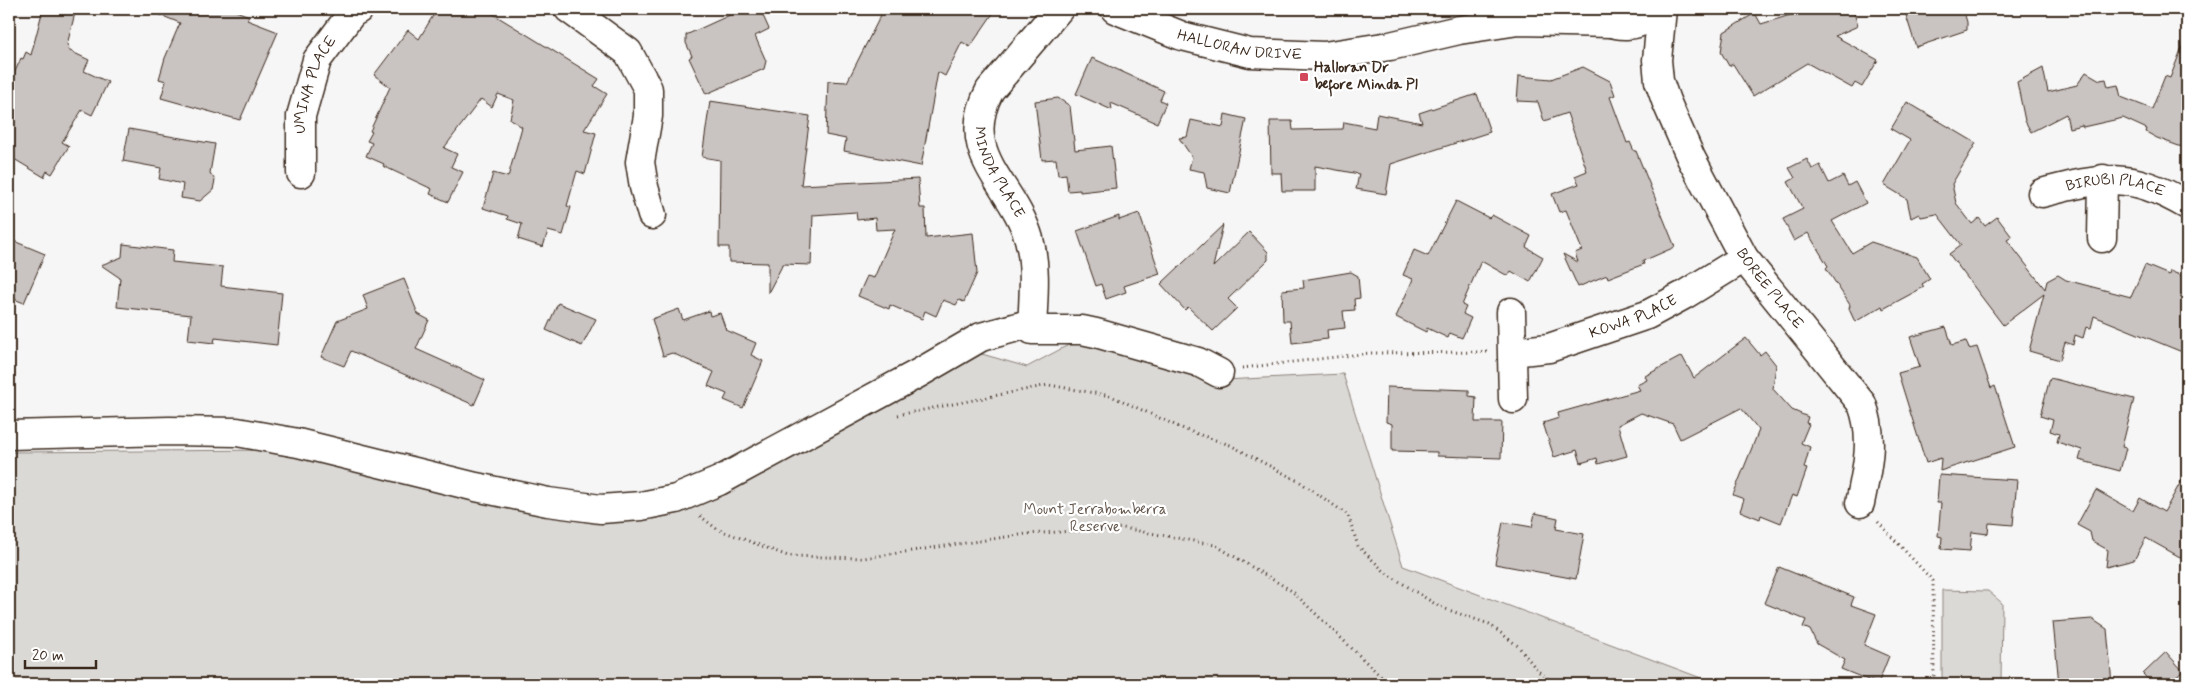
<svg xmlns="http://www.w3.org/2000/svg" width="2196" height="693" viewBox="0 0 2196 693" font-family="Mynerve,sans-serif">
<style>
.green{fill:#dbd9d6;stroke:#8b827a}
.building{fill:#c9c3c1;stroke:#3b2a1e}
.lines{fill:none;stroke-linecap:round;stroke-linejoin:round}
.minor-casing{stroke:#3b2a1e;stroke-width:31}
.path{stroke:#3b2a1e;stroke-width:3;stroke-dasharray:1 4;stroke-linecap:butt}
.minor{stroke:#fff;stroke-width:28}
.poi-dot{fill:#d1495b;stroke:#fff;stroke-width:2}
.labels{text-anchor:middle;dominant-baseline:central;stroke-width:4.5;stroke-linejoin:round;paint-order:stroke}
.street-label{font-size:15px;fill:#3b2a1e;stroke:#fff}
.poi-label{font-size:15px;font-weight:bold;fill:#3b2a1e;stroke:#fff;text-anchor:start}
.park-label{font-size:15px;fill:#63564c;stroke:#fff}
</style>
<rect width="100%" height="100%" fill="#f7f6f6"/>
<filter id="ink" filterUnits="userSpaceOnUse"><feTurbulence type="fractalNoise" baseFrequency=".02" numOctaves="2"/><feDisplacementMap in="SourceGraphic" scale="10" xChannelSelector="R" yChannelSelector="G"/><feConvolveMatrix kernelMatrix="1 2 1 2 8 2 1 2 1" color-interpolation-filters="sRGB"/></filter>
<g filter="url(#ink)">
<path class="green" d="M1074,342L1224,380L1343,374L1403,566L1717,684H9V452L276,450L540,514L597,524L683,512L975,352L1027,367Z
M1942,590L1988,591L2002,603L2001,684H1942Z"/>
<path class="building" d="M43,9H76L67,45L69,47L68,50L89,60L84,71L108,82L92,115L82,110L62,142L69,146L52,174L47,171L44,177L9,156V85L21,58L23,59L26,52L31,55Z
M148,9H231L249,16L247,20L278,32L240,120L161,98L166,81L159,79L165,58L180,23L148,10Z
M437,9H485L599,79L594,86L607,94L584,130L596,133L585,174L577,171L567,206L571,207L563,235L548,231L543,247L518,239L522,224L507,219L508,216L483,208L493,173L508,177L522,127L510,119L514,100L498,94L492,107L481,99L444,148L457,154L451,167L463,172L448,202L430,194L432,189L383,166L384,164L366,156L372,143L367,141L372,132L370,131L390,87L374,75L408,30L419,39Z
M743,9H760L769,29L755,36L766,61L764,69L706,94L689,58L692,56L686,43V35Z
M884,9H996L970,47L962,42L945,76L938,72L921,166L844,151L846,139L826,135L828,81L847,82Z
M1810,9H1853L1858,26L1835,36L1878,60L1862,87L1855,83L1852,88L1807,63L1753,96L1733,64L1729,66L1721,52L1724,32L1755,13L1761,24Z
M1904,9H1963L1967,22V30L1916,47Z
M2186,37L2187,149L2157,138L2146,132L2147,129L2123,118L2083,127L2082,125L2069,128L2066,114L2031,132L2025,121L2017,82L2043,68L2048,92L2077,85L2086,72L2100,80L2106,79L2108,87L2118,85L2121,97L2152,109L2165,76L2170,78Z
M1092,58L1164,91L1160,100L1166,103L1157,123L1111,103L1112,110L1076,94Z
M1583,67L1610,81L1615,95L1610,97L1627,143L1630,142L1634,151H1636L1675,247L1643,261L1644,264L1608,278L1607,275L1578,287L1563,254L1578,262L1575,253L1582,250L1566,210L1559,212L1552,194L1579,184L1575,176L1587,171L1567,113L1544,121L1538,102L1517,101L1519,76L1551,79Z
M1477,94L1490,132L1391,164L1386,194L1356,189L1359,174L1315,166V191H1282L1281,173H1271L1270,121H1292L1293,130L1343,129L1344,122L1375,128L1377,114L1422,123L1419,113Z
M1058,98L1070,106L1075,150L1111,146L1116,188L1080,192V190L1068,191L1066,174L1058,175L1056,159L1042,160L1035,101Z
M710,101L810,116L801,185L918,179L920,208H925L926,238L973,233L977,273L964,302L959,300L956,305L943,300L936,316L925,311L922,319L890,305L889,309L858,296L867,276L874,278L895,229L876,230L875,218L857,220L856,212L813,215L811,265L783,264L768,293V263L729,262V247H719L720,160L702,157Z
M1907,102L1976,143L1952,184L1956,203L1972,224L1979,218L1985,226L1997,217L2012,237L2007,240L2045,289L2047,281L2058,275L2066,280L2131,297L2145,265L2169,275L2170,271L2187,278V354L2094,316L2091,328L2086,327L2083,338L2075,335L2073,345L2065,342L2060,360L2029,351L2044,294L2003,325L1949,254L1961,245L1937,214L1921,217L1919,214L1911,218L1907,199L1884,185L1910,140L1891,129Z
M1225,114L1246,119L1230,193L1207,188L1204,172L1189,169L1192,157L1179,138L1187,137L1191,120L1223,127Z
M129,129L215,144L210,173L215,180L213,190L200,201L181,198L183,184L159,179L161,168L123,161Z
M1807,159L1812,169L1820,165L1829,183L1843,176L1848,186L1855,182L1866,203L1832,221L1852,253L1871,242L1917,257L1930,279L1922,284L1924,287L1883,309L1882,306L1855,322L1849,309L1850,305L1826,268L1828,266L1808,233L1794,241L1783,219L1803,209L1788,182L1795,178L1789,168Z
M1456,201L1489,218L1492,215L1531,236L1526,247L1543,257L1530,282L1511,271L1508,276L1481,261L1462,305L1466,307L1463,314L1471,318L1462,338L1450,333L1448,338L1427,328L1426,332L1396,317L1413,279L1403,275L1414,250L1428,256Z
M1139,213L1160,274L1124,286L1126,292L1106,299L1101,284L1096,286L1077,231L1119,216V220Z
M1223,225L1213,267L1249,232L1268,252V260L1228,299L1237,308L1213,331L1188,307L1185,310L1161,284Z
M9,239L45,254L24,303L9,297Z
M123,244L173,250L172,262L223,267L221,286L282,293L277,345L215,338L214,343L188,340L191,315L117,307L120,278L101,265L122,257Z
M1351,272L1358,276L1360,298L1354,299L1355,310L1343,311L1345,328L1327,330L1328,339L1292,343L1290,321H1283L1282,290L1304,288L1303,280Z
M404,279L418,314L429,320L416,349L485,380L474,405L351,351L344,366L321,357L337,321L368,309L363,295Z
M558,303L596,319L582,346L546,330Z
M679,309L683,320L709,311L710,316L720,313L726,330L756,343L751,355L763,361L743,408L724,400L727,394L708,386L714,372L672,353L663,356L652,319Z
M1946,327L1952,345L1966,341L1969,349L1977,347L1991,388L1995,386L2015,447L1940,471L1941,458L1926,463L1898,373L1920,367L1910,337Z
M1746,338L1760,355L1765,351L1776,365L1773,389L1792,410L1808,417L1806,423L1809,424L1801,443L1810,447L1804,468L1807,469L1797,497L1792,495L1781,523L1761,515L1760,519L1740,511L1744,499L1733,495L1759,430L1741,408L1680,439L1673,424L1641,413L1618,425L1627,456L1598,464L1597,458L1581,463L1577,450L1554,457L1543,423L1559,418L1558,413L1640,390L1637,385L1647,380L1645,376L1682,356L1694,378Z
M2050,378L2134,399L2122,447L2126,448L2120,471L2079,460L2082,450L2057,442L2059,434L2050,431L2053,420L2040,416Z
M1387,387L1469,390V396L1476,397L1475,422H1502L1501,458L1437,456V452L1392,451V424L1386,422Z
M2187,471V561L2146,538L2134,560L2106,567L2108,550L2092,541L2090,532L2077,525L2096,490L2133,511L2140,498L2164,512Z
M1939,475L2017,480L2013,525L1989,523L1988,534L1972,532L1970,551L1941,549L1942,537L1938,536L1941,503H1937Z
M1535,513L1558,518L1556,529L1584,534L1576,579L1495,564L1503,522L1532,527Z
M1779,567L1854,597L1851,605L1876,614L1864,645L1889,656L1878,684L1841,669L1845,660L1817,644L1810,630L1803,627L1806,620L1764,603Z
M2092,619L2107,629L2112,684H2059L2053,622Z
M2166,652L2183,671L2169,684H2152L2143,674Z"/>
<g class="lines">
<defs>
<g id="minor">
<path d="M569,9L628,52L648,89V116L640,162L644,187L652,215"/>
<path id="s1" d="M1059,9L990,90C956,155 1013,183 1029,239C1037,268 1033,301 1032,330H1082L1096,333L1198,362L1219,373"/>
<path id="s2" d="M1115,9L1182,36L1250,53L1324,56L1390,46L1459,30L1518,21L1612,23"/>
<path id="s3" d="M1662,9L1657,60L1659,81L1666,101L1691,158L1744,258L1862,404C1875,438 1867,469 1860,503"/>
<path d="M1598,13C1615,31 1642,28 1657,9"/>
<path id="s4" d="M301,173V116L317,60L352,13L359,9"/>
<path id="s5" d="M2042,193C2104,177 2129,171 2187,205"/>
<path d="M2102,238L2103,179"/>
<path d="M1511,312L1513,399"/>
<path id="s6" d="M1513,352L1549,348L1647,315L1684,295L1744,258"/>
<path d="M9,435L169,431L237,432L298,443L476,487L548,502L601,509L641,506L676,499L719,481L919,373L981,337L1032,323"/>
</g>
</defs>
<use href="#minor" class="minor-casing"/>
<path class="path" d="M1242,368L1370,353L1487,352
M898,415L1049,385L1111,396L1186,430L1230,445L1300,482L1348,515L1358,546L1386,573L1440,607L1489,624L1518,646L1538,671L1555,684
M700,516L717,529L788,556L864,558L1026,534L1123,528L1215,545L1292,591L1389,684
M1878,522L1933,581L1934,684"/>
<use href="#minor" class="minor"/>
</g>
</g>
<rect class="poi-dot" x="1299" y="72" width="10" height="10" rx="2.5"/>
<g class="labels">
<g class="street-label">
<text stroke="none"><textPath href="#s2" startOffset="131">HALLORAN DRIVE</textPath></text>
<text stroke="none"><textPath href="#s4" startOffset="91">UMINA PLACE</textPath></text>
<text stroke="none"><textPath href="#s1" startOffset="195">MINDA PLACE</textPath></text>
<text stroke="none"><textPath href="#s5" startOffset="75">BIRUBI PLACE</textPath></text>
<text stroke="none"><textPath href="#s3" startOffset="309">BOREE PLACE</textPath></text>
<text stroke="none"><textPath href="#s6" startOffset="126">KOWA PLACE</textPath></text>
</g>
<g class="poi-label">
<text x="1314" y="68">Halloran Dr<tspan x="1314" dy="17">before Minda Pl</tspan></text>
</g>
<g class="park-label">
<text x="1095" y="510">Mount Jerrabomberra<tspan x="1095" dy="17">Reserve</tspan></text>
</g>
</g>
<rect width="2196" height="693" fill="none" stroke="#fff" stroke-width="30"/>
<rect x="15" y="15" width="2166" height="663" fill="none" stroke="#3b2a1e" stroke-width="2" filter="url(#ink)"/>
<path d="M25 660v8h71v-8" fill="none" stroke="#3b2a1e" stroke-width="2.5"/>
<text x="32" y="660" font-size="15" fill="#3b2a1e" stroke="#ffffff" stroke-width="4" paint-order="stroke">20 m</text>
</svg>
